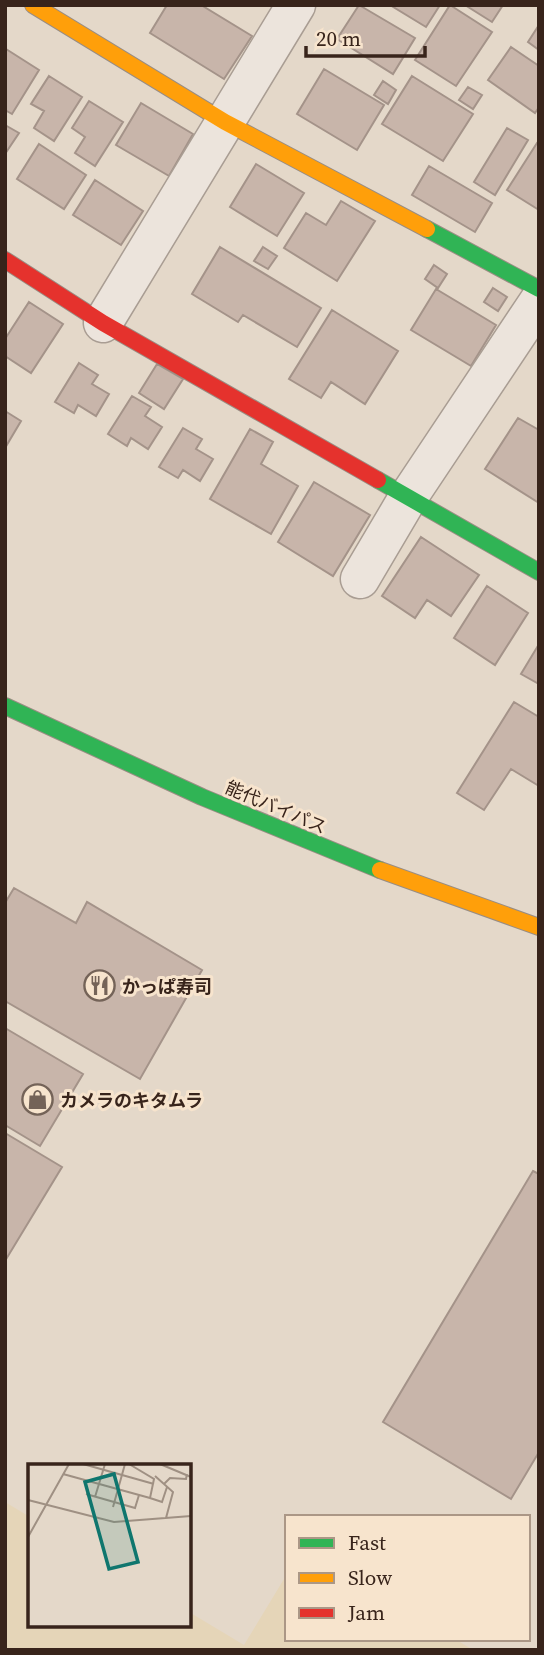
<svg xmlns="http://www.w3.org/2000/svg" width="544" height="1655" viewBox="0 0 544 1655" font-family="'Source Serif 4','Noto Sans JP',serif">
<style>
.farmland{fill:#e5d5b8}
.building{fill:#c8b5aa;stroke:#a49389;stroke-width:2}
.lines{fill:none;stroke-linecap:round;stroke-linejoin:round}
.street-casing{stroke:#a99d93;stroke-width:41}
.fast-casing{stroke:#998d83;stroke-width:18}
.slow-casing{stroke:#998d83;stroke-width:18}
.jam-casing{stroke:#998d83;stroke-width:18}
.street{stroke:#ece4dc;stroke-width:38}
.fast{stroke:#30b455;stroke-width:16}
.slow{stroke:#ff9f0a;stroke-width:16}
.jam{stroke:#e5322d;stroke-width:16}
.labels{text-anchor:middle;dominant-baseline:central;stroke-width:6;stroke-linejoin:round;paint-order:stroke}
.street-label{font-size:18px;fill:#38241b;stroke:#f7e4cd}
.poi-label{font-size:18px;font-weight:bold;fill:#38241b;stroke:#f7e4cd;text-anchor:start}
.inset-road{fill:none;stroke:#9f9083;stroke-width:2}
.view{fill:#0f766e;fill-opacity:0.15;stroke:#0f766e;stroke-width:3.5}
.inset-edge{fill:none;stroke:#38241b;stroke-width:3.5}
</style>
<rect width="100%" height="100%" fill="#e4d8c9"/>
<path class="farmland" d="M5,1502L30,1517V1625H189V1612L244,1645L287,1574V1639H455L473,1650H5Z"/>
<path class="building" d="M167,5H201L252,36L224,79L150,33Z
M359,5L415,38L393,74L337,39Z
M390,5H440L426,27Z
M450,5L492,32L456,86L415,60Z
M465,5H503L492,22Z
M539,25V50L528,42Z
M511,47L539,66V107L535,113L488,80Z
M6,49L39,70L12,114L5,110Z
M324,69L384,105L357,150L297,114Z
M49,76L82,97L54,141L34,128L44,111L31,104Z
M412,76L473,114L443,161L382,124Z
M383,81L396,90L388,104L374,95Z
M468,87L482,95L473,109L459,100Z
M89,101L123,122L95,166L75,153L85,137L72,128Z
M141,103L193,134L169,176L116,145Z
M5,125L19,133L5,154Z
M507,128L528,140L495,195L474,182Z
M537,143L539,144V210L507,190Z
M39,144L86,175L64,209L17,179Z
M256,164L304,193L277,236L230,207Z
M429,166L492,203L475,232L412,195Z
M95,180L143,211L121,245L73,215Z
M341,201L375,221L337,281L284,248L306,213L326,225Z
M220,247L321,308L297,347L243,315L238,322L192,294Z
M263,247L277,256L268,269L254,261Z
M434,265L447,274L438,288L425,279Z
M493,288L507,297L498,311L484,302Z
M436,289L496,325L471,366L411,330Z
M29,302L63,324L31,373L5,356V339Z
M332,310L398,351L365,404L331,382L321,398L289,379Z
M79,363L98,375L92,384L109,394L96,416L78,405L74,413L55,402Z
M157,364L183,379L164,409L139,393Z
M132,396L151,407L145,416L162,427L148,449L131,438L127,446L108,434Z
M5,411L21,421L5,448Z
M518,418L539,430V503L485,469Z
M183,428L202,439L196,449L213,459L200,481L183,470L178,478L159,467Z
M250,429L273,442L261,464L298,486L271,534L210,499Z
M314,482L370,515L333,576L278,542Z
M421,537L479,575L451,616L427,600L415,618L382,596Z
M487,586L528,613L495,665L454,638Z
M539,644V684L521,674Z
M514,702L539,717V786L511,769L484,810L457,793Z
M14,888L76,923L87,902L202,970L140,1079L5,1001V903Z
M5,1028L83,1074L40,1146L5,1125Z
M5,1133L62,1167L5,1261Z
M533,1171L539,1174V1452L511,1499L383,1422Z"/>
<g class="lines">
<defs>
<path id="street" d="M103,323L296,5
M360,579L409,496L539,301"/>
<path id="fast" d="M427,229L539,289
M378,480L539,572
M5,706L202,797L380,870"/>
<path id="slow" d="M33,5L225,122L427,229
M380,870L539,927"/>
<path id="jam" d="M5,260L103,323L378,480"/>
</defs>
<use href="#street" class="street-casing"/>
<use href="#fast" class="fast-casing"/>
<use href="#slow" class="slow-casing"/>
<use href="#jam" class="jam-casing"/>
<use href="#street" class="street"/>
<use href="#fast" class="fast"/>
<use href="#slow" class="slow"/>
<use href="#jam" class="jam"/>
</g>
<defs>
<symbol id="restaurant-ring" viewBox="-11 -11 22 22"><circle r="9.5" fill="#f7e4cd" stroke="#746358" stroke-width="1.5"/><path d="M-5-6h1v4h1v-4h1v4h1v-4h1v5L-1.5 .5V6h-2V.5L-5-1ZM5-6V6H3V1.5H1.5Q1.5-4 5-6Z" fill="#746358"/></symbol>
<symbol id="shop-ring" viewBox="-11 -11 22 22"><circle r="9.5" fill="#f7e4cd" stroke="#746358" stroke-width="1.5"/><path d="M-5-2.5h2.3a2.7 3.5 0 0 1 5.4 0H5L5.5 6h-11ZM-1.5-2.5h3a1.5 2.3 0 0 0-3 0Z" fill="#746358"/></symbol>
</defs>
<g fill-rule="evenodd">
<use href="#restaurant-ring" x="82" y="968" width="35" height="35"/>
<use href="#shop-ring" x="20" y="1082" width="35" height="35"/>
</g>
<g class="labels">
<g class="street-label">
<text transform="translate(276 807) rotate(23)">能代バイパス</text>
</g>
<g class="poi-label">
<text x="122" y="986">かっぱ寿司</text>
<text x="60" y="1100">カメラのキタムラ</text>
</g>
</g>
<g transform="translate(28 1464)">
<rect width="163" height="163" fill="#e4d8c9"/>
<path class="inset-road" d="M55,0L126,20M101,0L126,15L122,34L134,38L139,23M132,0L163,13M35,10L122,34M127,12L145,28L138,54M136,20L142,14L158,15L159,10M58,30L107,44L111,31M67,33L77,0M0,36L86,58L163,52M85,43L97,0M0,73L41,0"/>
<path class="view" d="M86,10L110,98L81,105L57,18Z"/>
<rect width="163" height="163" class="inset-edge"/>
</g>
<rect width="544" height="1655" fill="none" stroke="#38241b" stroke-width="14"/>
<rect x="285" y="1515" width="245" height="126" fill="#f7e4cd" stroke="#ab9786" stroke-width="2"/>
<rect x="299" y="1538" width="35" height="10" fill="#30b455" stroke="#ab9786" stroke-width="2"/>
<text x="348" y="1550" font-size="21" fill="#38241b">Fast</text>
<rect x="299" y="1573" width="35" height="10" fill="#ff9f0a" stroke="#ab9786" stroke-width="2"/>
<text x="348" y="1585" font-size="21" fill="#38241b">Slow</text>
<rect x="299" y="1608" width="35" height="10" fill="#e5322d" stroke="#ab9786" stroke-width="2"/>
<text x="348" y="1620" font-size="21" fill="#38241b">Jam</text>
<path d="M306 46v10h119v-10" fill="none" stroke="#38241b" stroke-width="3.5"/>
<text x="316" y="46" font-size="21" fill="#38241b" stroke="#f7e4cd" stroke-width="5" paint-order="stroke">20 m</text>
</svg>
